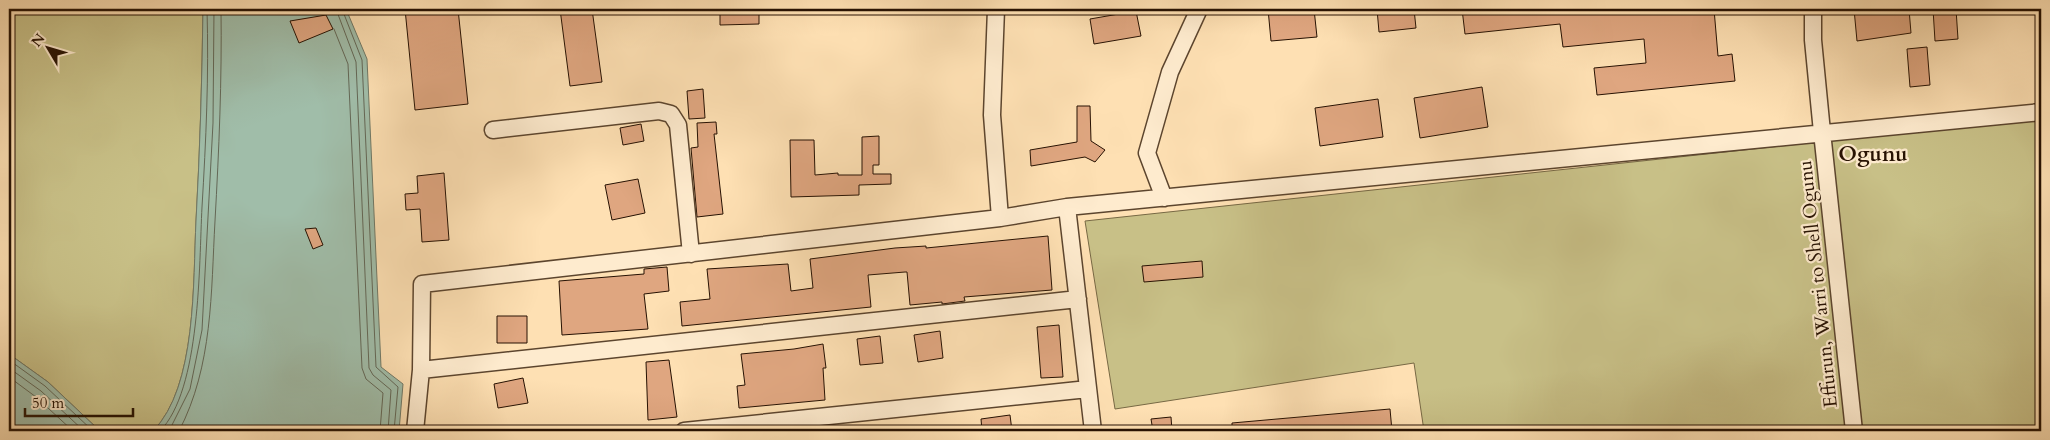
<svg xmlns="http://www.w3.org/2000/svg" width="2050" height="440" viewBox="0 0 2050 440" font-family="Cardo,serif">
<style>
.green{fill:#c8c087;stroke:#776844}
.water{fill:#a0bda9;stroke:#6f7866}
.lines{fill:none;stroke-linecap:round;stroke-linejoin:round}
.shore{stroke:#636756;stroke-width:1}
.building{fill:#dfa680;stroke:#261102}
.street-casing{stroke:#5c452e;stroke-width:19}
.street{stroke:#feebce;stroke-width:16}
.labels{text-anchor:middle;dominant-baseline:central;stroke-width:4.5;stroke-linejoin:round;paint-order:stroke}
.street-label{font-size:19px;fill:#261102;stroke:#feebce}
.quarter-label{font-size:21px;font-weight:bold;fill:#261102;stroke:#feebce}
</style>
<rect width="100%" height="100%" fill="#fee0b3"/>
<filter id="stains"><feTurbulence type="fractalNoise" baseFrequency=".004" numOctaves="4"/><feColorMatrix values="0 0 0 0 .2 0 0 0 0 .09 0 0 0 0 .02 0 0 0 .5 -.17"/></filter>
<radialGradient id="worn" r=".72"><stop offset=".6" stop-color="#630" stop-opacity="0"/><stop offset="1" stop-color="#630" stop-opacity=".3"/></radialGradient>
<path class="green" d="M9,9H203C202,80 200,150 196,221C193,280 197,387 153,431H100L48,382L9,354Z
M2041,118V431H1424L1414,363L1115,409L1085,221Z"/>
<path class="water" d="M203,9H346L367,59L381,367L403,384L399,431H153C197,387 193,280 196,221C200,150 202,80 203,9Z
M9,354L48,382L100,431H9Z"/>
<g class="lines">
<path class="shore" d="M336,9L356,62L369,368L373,375L391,390L388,431
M342,9L362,60L376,367L398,387L394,431
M334,29L348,64L362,368L366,379L383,393L380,431
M9,360L45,386L93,431
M9,368L41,391L84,431
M9,377L36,397L73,431
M160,431C201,390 199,264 202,207C206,141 209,75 207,9
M169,431L190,389L202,330L213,123L214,9
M179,431C213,366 211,292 215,221C219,150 222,80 221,9"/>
</g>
<path class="building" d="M405,9H458L468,104L415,110Z
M560,9H592L602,82L570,86Z
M720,9H759V24L720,25Z
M1268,9H1314L1317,37L1271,41Z
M1377,9H1414L1416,28L1379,32Z
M1462,9H1588V12L1618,9H1714L1718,56L1732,54L1735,81L1597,95L1594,68L1646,63L1644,39L1563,47L1560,24L1465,34Z
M1854,9H1909L1911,33L1857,41Z
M1933,9H1956L1958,39L1935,41Z
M1136,11L1141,36L1094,44L1090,19Z
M326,15L333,29L299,43L290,21Z
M1927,47L1930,85L1910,87L1907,49Z
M1482,87L1488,127L1420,138L1414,98Z
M703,89L705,118L689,119L687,91Z
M1378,99L1383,137L1320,146L1315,108Z
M1077,106H1090L1091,141L1105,150L1095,162L1085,157L1031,166L1030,150L1077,142Z
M716,122L717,134H714L723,214L697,217L691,148L698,147L697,123Z
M641,124L644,141L623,145L620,128Z
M879,136V165H873V174H891V184L859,185V195L791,197L790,140H814L815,175L838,173V175H862V137Z
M444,173L449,240L422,242L420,209L406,210L405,194L418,193L417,176Z
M638,179L645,213L612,220L605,185Z
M316,228L323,245L313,249L305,229Z
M1048,236L1052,290L964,297L965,301L942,304V302L910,305L907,272H905L868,275L871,307L682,326L680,302L710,299L707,269L788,264L791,291L813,288L810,259L895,248L926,246V248Z
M1202,261L1203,277L1144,282L1142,266Z
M667,267L669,291L644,294L648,329L562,335L559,281L644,274V269Z
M497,316H527V343H497Z
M1059,325L1063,377L1041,378L1037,327Z
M940,331L943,358L918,362L914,335Z
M880,336L883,363L860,365L857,339Z
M823,344L826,368H823L825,400L739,408L737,386L745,385L741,354L794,349Z
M669,360L677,417L648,420L646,362Z
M523,378L528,403L498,408L494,384Z
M1390,409L1392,431H1232V423Z
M1010,415L1012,431H982L981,419Z
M1171,417L1172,431H1153L1151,419Z"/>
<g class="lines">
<defs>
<path id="street" d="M996,9L992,115L1000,218
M1813,9V40L1822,132L1854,431
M493,130L659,111L671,114L678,125L691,254
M1164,198L1147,153L1170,72L1199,9
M1067,207L1093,431
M421,370L1078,299
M415,431L421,370L422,284L1000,218L1067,207L2041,112
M684,431L1088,389"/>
</defs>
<use href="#street" class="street-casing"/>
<use href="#street" class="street"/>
</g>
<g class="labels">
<g class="street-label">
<text transform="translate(1818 284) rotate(-96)">Effurun, Warri to Shell Ogunu</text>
</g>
<g class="quarter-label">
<text x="1873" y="154">Ogunu</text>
</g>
</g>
<rect width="2050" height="440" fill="none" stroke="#fee0b3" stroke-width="30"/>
<rect x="10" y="10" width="2030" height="420" fill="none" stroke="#261102" stroke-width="2.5"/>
<rect x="15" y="15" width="2020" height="410" fill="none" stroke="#261102"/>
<g transform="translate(48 48) rotate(308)" stroke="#feebce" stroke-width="4" paint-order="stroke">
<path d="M0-4L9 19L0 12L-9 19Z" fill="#261102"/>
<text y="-8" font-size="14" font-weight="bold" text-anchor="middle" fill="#261102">N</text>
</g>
<path d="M25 408v8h108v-8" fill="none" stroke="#261102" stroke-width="2.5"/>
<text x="32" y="408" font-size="15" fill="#261102" stroke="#feebce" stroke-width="4" paint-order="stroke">50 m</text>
<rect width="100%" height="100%" filter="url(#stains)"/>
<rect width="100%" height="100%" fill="url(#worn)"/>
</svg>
